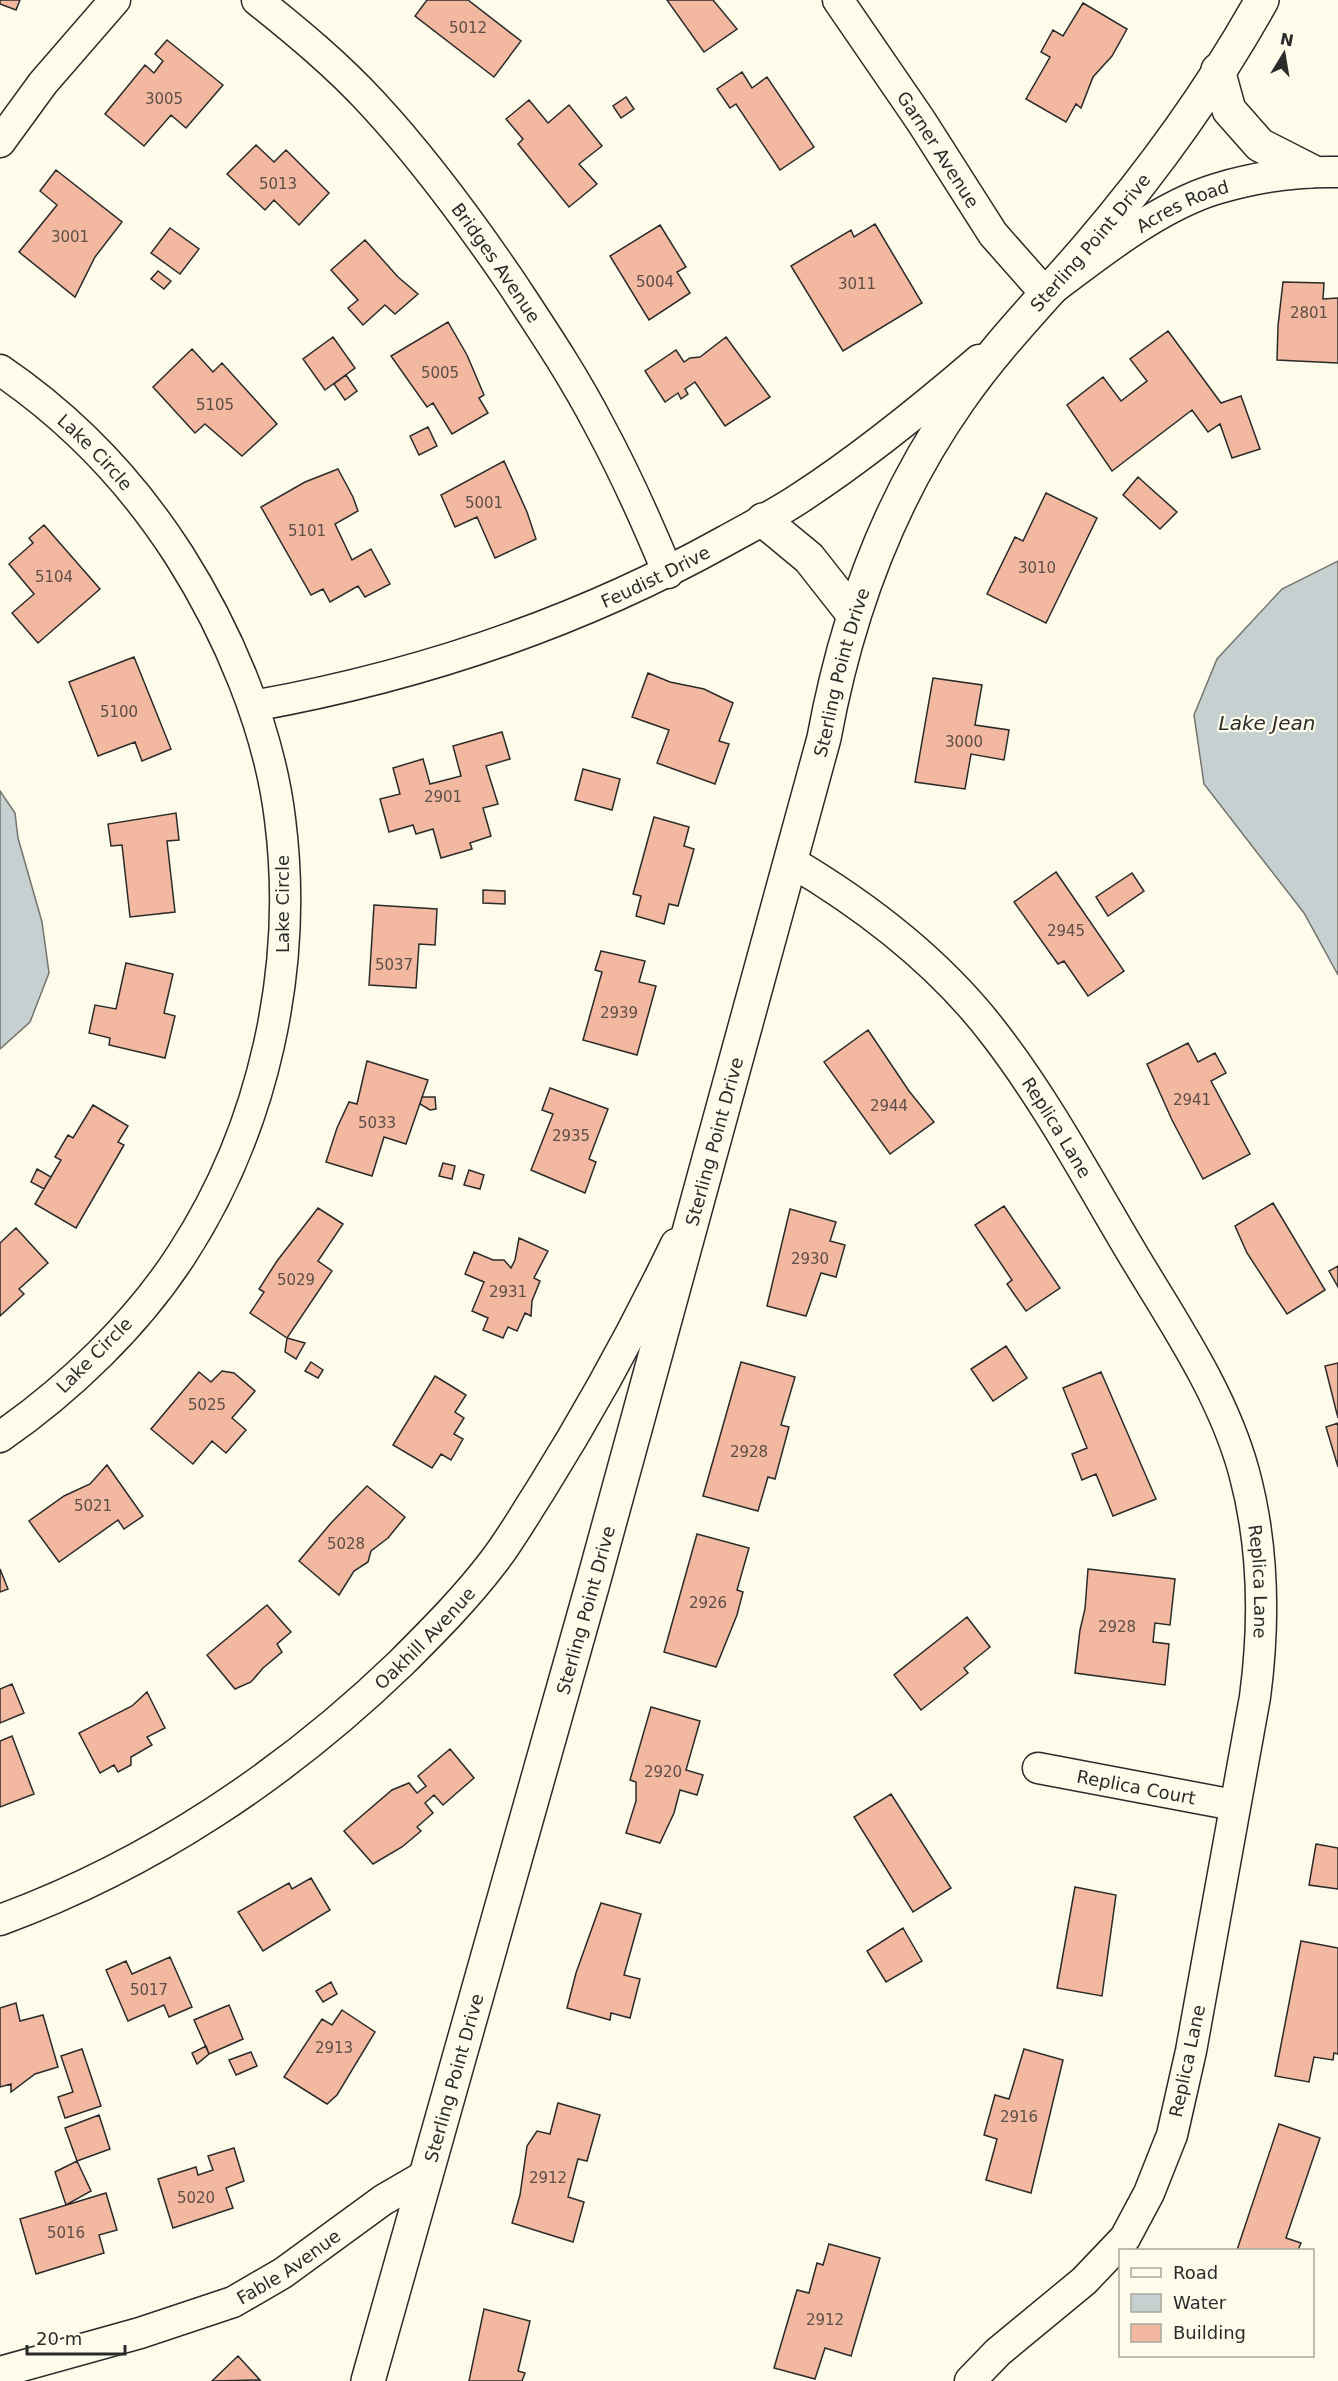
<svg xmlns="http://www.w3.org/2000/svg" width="1338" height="2381" viewBox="0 0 1338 2381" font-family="'DejaVu Sans',sans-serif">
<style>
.water{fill:#c7d0d0;stroke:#74746e;stroke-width:1.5}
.building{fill:#f2b8a0;stroke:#2b2b2b;stroke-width:1.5}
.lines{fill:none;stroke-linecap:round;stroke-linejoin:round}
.street-casing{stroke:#2b2b2b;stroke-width:33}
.secondary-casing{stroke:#2b2b2b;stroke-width:36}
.street{stroke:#fdfbea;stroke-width:30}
.secondary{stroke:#fdfbea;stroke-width:33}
.labels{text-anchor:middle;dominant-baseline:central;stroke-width:4.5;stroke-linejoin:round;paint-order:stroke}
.number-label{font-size:15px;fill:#5d4e48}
.street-label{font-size:18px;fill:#2b2b2b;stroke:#fdfbea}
.water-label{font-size:20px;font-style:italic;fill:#2b2b2b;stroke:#fdfbea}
</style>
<rect width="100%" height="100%" fill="#fdfbea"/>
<path class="water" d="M1338,561V975L1304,913L1204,784L1194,715L1217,659L1282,589Z
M0,791L15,813L18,838L42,922L49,973L30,1022L0,1049Z"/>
<path class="building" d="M0,0H20L16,10L0,4Z
M427,0H468L521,41L494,77L415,16Z
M667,0H713L737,29L704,52Z
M1083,3L1127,29L1112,56L1093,77L1081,108L1076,104L1066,122L1026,99L1050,57L1041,52L1053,30L1063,36Z
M167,40L223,85L186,128L171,115L144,146L105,114L145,65L154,73L163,61L155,54Z
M742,72L752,88L767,77L814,147L780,170L736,104L730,108L717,89Z
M626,97L634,109L621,118L613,106Z
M529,100L548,123L569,105L602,146L579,164L597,184L569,207L518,144L523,139L506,119Z
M256,145L274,162L286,150L329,193L299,225L274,200L265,210L227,174Z
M56,170L122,222L95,257L75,297L19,252L57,205L40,191Z
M875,224L922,303L843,351L791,266L851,230L854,237Z
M660,225L686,267L677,272L690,293L649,320L610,256Z
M170,228L199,249L180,274L151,253Z
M365,240L398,277L418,294L395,314L385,305L363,325L348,308L358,300L331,270Z
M158,271L171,281L164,289L151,279Z
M1283,282L1324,283L1323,299L1338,298V363L1277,360L1278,326Z
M448,322L467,355L484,395L479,398L488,413L452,434L433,403L427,407L391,356Z
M1168,331L1221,403L1241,396L1260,449L1232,458L1220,424L1208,432L1192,410L1112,471L1067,405L1103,377L1121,401L1147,381L1130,359Z
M333,337L355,368L325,390L303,359Z
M726,337L770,397L725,426L695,382L685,389L688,394L681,399L678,393L665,402L645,371L676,350L684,362L690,358L700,357Z
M192,349L213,372L222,363L277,424L242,456L205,424L195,433L153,387Z
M346,375L357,391L345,400L334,384Z
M428,427L437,446L419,455L410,436Z
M504,461L527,512L536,539L495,558L477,517L455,527L441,495Z
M338,469L353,497L358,511L335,524L352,560L371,549L390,584L365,597L358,586L330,602L323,589L311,595L261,507L305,482Z
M1138,477L1177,512L1160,529L1123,495Z
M1046,493L1097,518L1046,623L987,594L1015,537L1023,541Z
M44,525L100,589L38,643L12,613L34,594L9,564L33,543L29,538Z
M134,657L171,749L142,761L135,742L98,756L69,682Z
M648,673L670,682L704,689L733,703L719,741L729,744L715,784L657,763L669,730L632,717Z
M933,678L982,685L975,725L1009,730L1004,760L971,754L965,789L915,782Z
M502,732L510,759L486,766L498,804L483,808L491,836L470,843L472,849L441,858L433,829L416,834L413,825L389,832L380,799L400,794L393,768L423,759L430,784L461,776L453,746Z
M583,769L620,779L612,810L575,800Z
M176,813L179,840L167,841L175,912L130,917L122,845L111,846L108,824Z
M654,817L689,827L684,846L694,849L678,906L669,904L664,924L636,916L641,896L633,894Z
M1056,872L1124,971L1088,996L1064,961L1058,964L1014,902Z
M1132,873L1144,891L1108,916L1096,897Z
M483,890L505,891V904L483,903Z
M374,905L437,909L435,945L419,944L416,988L369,985Z
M601,951L645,961L639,982L656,986L637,1055L583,1040L602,972L595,970Z
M126,963L173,974L164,1013L175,1016L165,1058L109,1045L110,1038L89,1033L95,1005L116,1009Z
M868,1030L909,1091L934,1122L890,1154L824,1062Z
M1188,1043L1198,1062L1215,1053L1226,1073L1211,1081L1250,1154L1203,1179L1172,1120L1147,1064Z
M367,1061L428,1080L406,1144L384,1137L372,1176L326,1162L337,1128L349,1102L357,1104Z
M550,1088L608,1109L589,1159L596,1162L585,1193L531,1170L553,1114L542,1110Z
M422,1097H435L436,1109L430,1110L420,1104Z
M93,1105L128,1126L118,1142L124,1145L76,1228L35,1204L61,1160L55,1157L68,1135L73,1138Z
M443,1163L455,1166L452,1179L439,1176Z
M37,1169L51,1177L44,1189L31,1182Z
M469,1170L484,1175L480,1189L464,1185Z
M1273,1203L1325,1290L1287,1314L1247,1253L1235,1226Z
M1004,1206L1060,1288L1026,1311L1007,1284L1012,1280L975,1225Z
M318,1208L343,1224L318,1261L332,1271L287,1338L250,1313L264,1292L259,1289L277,1261Z
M790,1209L836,1222L830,1241L845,1245L836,1277L821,1273L806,1316L767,1306Z
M16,1228L48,1263L19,1289L24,1294L0,1316V1243Z
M519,1238L548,1251L534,1278L540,1281L532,1301L531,1316L525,1313L517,1331L508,1327L503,1338L483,1330L488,1318L472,1311L484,1282L465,1274L474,1252L493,1260H504L511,1268L515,1260Z
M1338,1266V1287L1329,1271Z
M287,1338L305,1343L296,1359L285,1352Z
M1006,1346L1027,1378L993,1401L971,1369Z
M311,1362L323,1370L318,1378L305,1371Z
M741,1362L795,1377L781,1425L789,1427L775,1479L768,1477L758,1511L703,1496Z
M1338,1363V1418L1325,1366Z
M222,1371L234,1373L255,1391L232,1418L246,1430L226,1453L212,1441L193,1464L151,1429L199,1372L211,1382Z
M1101,1372L1156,1499L1113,1516L1096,1474L1082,1480L1072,1454L1087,1448L1063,1388Z
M435,1376L466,1395L455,1412L464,1418L454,1434L463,1439L451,1460L441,1454L432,1468L393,1445Z
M1338,1423V1467L1326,1427Z
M107,1465L143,1516L124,1529L118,1520L59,1562L29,1521L64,1496L90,1484Z
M367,1486L405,1517L388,1538L371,1551L368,1562L354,1571L339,1595L299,1561L331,1523Z
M697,1534L749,1548L737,1590L743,1592L737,1615L716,1667L664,1652Z
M0,1569L8,1589L0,1592Z
M1088,1569L1175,1579L1170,1625L1155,1623L1153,1642L1169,1644L1165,1685L1075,1673L1080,1630L1085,1609Z
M267,1605L291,1632L277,1644L282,1652L263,1668L251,1682L235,1689L207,1655Z
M967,1617L990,1647L964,1668L968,1673L921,1710L894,1675Z
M12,1684L24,1713L0,1723V1689Z
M147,1692L165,1728L147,1737L152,1745L131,1757V1765L118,1772L114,1765L100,1773L79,1733L132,1706Z
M651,1707L700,1721L686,1770L703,1775L697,1795L680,1790L674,1813L660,1843L626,1833L636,1801V1782L630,1780Z
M12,1736L34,1794L0,1807V1741Z
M450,1749L474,1778L443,1805L434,1795L425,1803L433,1813L417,1827L421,1831L402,1847L373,1864L344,1831L392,1790L409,1783L417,1793L426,1786L418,1776Z
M891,1794L951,1888L913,1912L854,1817Z
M1316,1844L1338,1848V1889L1309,1885Z
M311,1878L330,1910L263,1951L238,1912L289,1883L292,1889Z
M1075,1887L1116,1895L1102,1996L1057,1988Z
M601,1903L641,1914L624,1975L640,1979L630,2018L611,2013L610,2020L567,2008L576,1973Z
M903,1928L922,1961L886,1982L867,1951Z
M1301,1941L1338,1948V2054L1334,2053L1333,2060L1314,2057L1309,2082L1275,2076Z
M170,1957L192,2007L169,2017L164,2005L128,2021L106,1970L126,1961L132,1974Z
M331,1982L337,1994L323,2002L316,1991Z
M16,2003L20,2021L43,2015L58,2067L35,2074L11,2092V2084L0,2087V2008Z
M229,2005L243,2039L209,2054L194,2020Z
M342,2010L375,2032L337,2095L327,2104L284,2077L322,2019L332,2025Z
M206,2046L209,2054L197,2064L192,2053Z
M82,2049L101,2106L65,2118L58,2097L73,2092L61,2056Z
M1024,2049L1063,2060L1031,2193L986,2180L997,2139L984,2135L995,2095L1009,2099Z
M251,2052L257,2066L236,2075L229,2060Z
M558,2103L600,2115L587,2161L578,2159L568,2197L584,2202L573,2242L512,2223L520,2195L527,2146L537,2131L550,2134Z
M99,2115L110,2149L77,2161L65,2128Z
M1279,2124L1320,2138L1286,2238L1301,2243L1298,2250H1237Z
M234,2148L244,2181L226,2188L233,2208L173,2228L158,2179L196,2167L198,2175L213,2170L208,2156Z
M77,2161L91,2191L66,2205L55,2172Z
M106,2193L117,2230L99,2235L104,2253L36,2274L20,2219Z
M829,2244L880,2258L851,2356L825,2348L815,2379L774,2368L797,2290L809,2293L817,2263L823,2265Z
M484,2309L530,2321L518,2371L525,2373L522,2381H469Z
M238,2356L260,2380L212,2381Z"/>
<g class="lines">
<defs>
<g id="street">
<path id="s1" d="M257,0C297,32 337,65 372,103C424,159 468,219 511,282C542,329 573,375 599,425C625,473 647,522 668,573"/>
<path id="s2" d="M838,0L921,121L993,234L1046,294C1095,257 1157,207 1216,189C1256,177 1297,171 1338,172"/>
<path d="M0,142L43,83L115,0"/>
<path id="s3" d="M0,370C72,419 132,482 179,555C228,632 269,728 280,819C299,968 264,1128 182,1254C137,1324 68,1390 0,1437"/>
<path id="s4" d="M253,706C420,676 576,624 725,541C750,527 776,514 800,498C863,457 922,409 979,360"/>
<path id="s5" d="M790,861C868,907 941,963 996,1036C1049,1105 1090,1183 1135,1258C1176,1326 1223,1395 1244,1472C1264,1546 1265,1621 1255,1697L1191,2051L1172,2135L1149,2193L1125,2238L1084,2281L998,2352L970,2381"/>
<path id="s6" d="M1038,1768L1234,1805"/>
<path id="s7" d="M0,1920C150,1865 286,1774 401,1663C433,1631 466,1598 494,1561C511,1539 525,1514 540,1491C590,1411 635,1329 676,1244"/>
<path id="s8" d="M0,2372L140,2333L233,2302L283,2273L383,2200L426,2175"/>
</g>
<g id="secondary">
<path d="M1218,70L1229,110L1260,145L1311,171"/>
<path d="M763,520L809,558L853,614"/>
<path id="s9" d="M368,2381L593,1583L824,738C846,618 888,501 959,400C997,345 1044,298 1087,248C1152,172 1213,88 1262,0"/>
</g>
</defs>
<use href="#street" class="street-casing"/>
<use href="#secondary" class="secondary-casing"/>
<use href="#street" class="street"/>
<use href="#secondary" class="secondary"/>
</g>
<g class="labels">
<g class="number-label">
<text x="468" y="28">5012</text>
<text x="164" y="99">3005</text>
<text x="278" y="184">5013</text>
<text x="70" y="237">3001</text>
<text x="655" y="282">5004</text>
<text x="857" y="284">3011</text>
<text x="1309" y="313">2801</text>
<text x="440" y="373">5005</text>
<text x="215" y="405">5105</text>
<text x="484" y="503">5001</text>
<text x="307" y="531">5101</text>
<text x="1037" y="568">3010</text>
<text x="54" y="577">5104</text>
<text x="119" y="712">5100</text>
<text x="964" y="742">3000</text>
<text x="443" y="797">2901</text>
<text x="1066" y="931">2945</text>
<text x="394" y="965">5037</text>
<text x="619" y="1013">2939</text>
<text x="1192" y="1100">2941</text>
<text x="889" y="1106">2944</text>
<text x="377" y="1123">5033</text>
<text x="571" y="1136">2935</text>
<text x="810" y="1259">2930</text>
<text x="296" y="1280">5029</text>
<text x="508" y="1292">2931</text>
<text x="207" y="1405">5025</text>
<text x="749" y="1452">2928</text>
<text x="93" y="1506">5021</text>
<text x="346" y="1544">5028</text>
<text x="708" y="1603">2926</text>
<text x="1117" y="1627">2928</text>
<text x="663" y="1772">2920</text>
<text x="149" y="1990">5017</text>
<text x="334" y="2048">2913</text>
<text x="1019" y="2117">2916</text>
<text x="548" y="2178">2912</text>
<text x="196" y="2198">5020</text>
<text x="66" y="2233">5016</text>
<text x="825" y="2320">2912</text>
</g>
<g class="street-label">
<text stroke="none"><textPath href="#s2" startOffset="180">Garner Avenue</textPath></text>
<text stroke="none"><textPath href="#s2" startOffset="524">Acres Road</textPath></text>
<text stroke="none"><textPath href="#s9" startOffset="2277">Sterling Point Drive</textPath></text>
<text stroke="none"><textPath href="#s1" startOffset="357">Bridges Avenue</textPath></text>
<text stroke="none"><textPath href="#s3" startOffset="126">Lake Circle</textPath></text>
<text stroke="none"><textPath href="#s4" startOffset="424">Feudist Drive</textPath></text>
<text stroke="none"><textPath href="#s9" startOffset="1773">Sterling Point Drive</textPath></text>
<text transform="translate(282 904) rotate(-90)">Lake Circle</text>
<text stroke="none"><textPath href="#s5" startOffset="382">Replica Lane</textPath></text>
<text stroke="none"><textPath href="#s9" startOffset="1287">Sterling Point Drive</textPath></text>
<text transform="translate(94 1355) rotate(-45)">Lake Circle</text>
<text stroke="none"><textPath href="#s5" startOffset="886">Replica Lane</textPath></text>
<text stroke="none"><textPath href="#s9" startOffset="801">Sterling Point Drive</textPath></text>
<text stroke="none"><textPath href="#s7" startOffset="514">Oakhill Avenue</textPath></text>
<text stroke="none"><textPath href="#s6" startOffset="100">Replica Court</textPath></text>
<text transform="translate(1187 2061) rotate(-78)">Replica Lane</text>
<text stroke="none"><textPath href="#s9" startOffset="315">Sterling Point Drive</textPath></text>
<text stroke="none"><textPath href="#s8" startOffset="309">Fable Avenue</textPath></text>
</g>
<g class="water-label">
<text x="1267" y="723">Lake Jean</text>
</g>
</g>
<rect x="1119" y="2249" width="195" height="108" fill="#fdfbea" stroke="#a9a89e" stroke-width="1.5"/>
<rect x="1131" y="2268" width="30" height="9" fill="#fdfbea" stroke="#a9a89e" stroke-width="1.5"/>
<text x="1173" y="2279" font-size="18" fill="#2b2b2b">Road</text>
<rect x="1131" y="2294" width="30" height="18" fill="#c7d0d0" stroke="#a9a89e" stroke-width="1.5"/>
<text x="1173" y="2309" font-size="18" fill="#2b2b2b">Water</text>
<rect x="1131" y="2324" width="30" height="18" fill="#f2b8a0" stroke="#a9a89e" stroke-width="1.5"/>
<text x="1173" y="2339" font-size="18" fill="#2b2b2b">Building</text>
<g transform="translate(1284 54) rotate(11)" stroke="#fdfbea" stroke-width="4.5" paint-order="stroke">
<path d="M0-4.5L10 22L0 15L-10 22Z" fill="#2b2b2b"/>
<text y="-9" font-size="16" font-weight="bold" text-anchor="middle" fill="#2b2b2b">N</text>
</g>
<path d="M27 2345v9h98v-9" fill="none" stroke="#2b2b2b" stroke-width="3"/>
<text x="36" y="2345" font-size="18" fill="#2b2b2b" stroke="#fdfbea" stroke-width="4.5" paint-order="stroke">20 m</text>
</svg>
